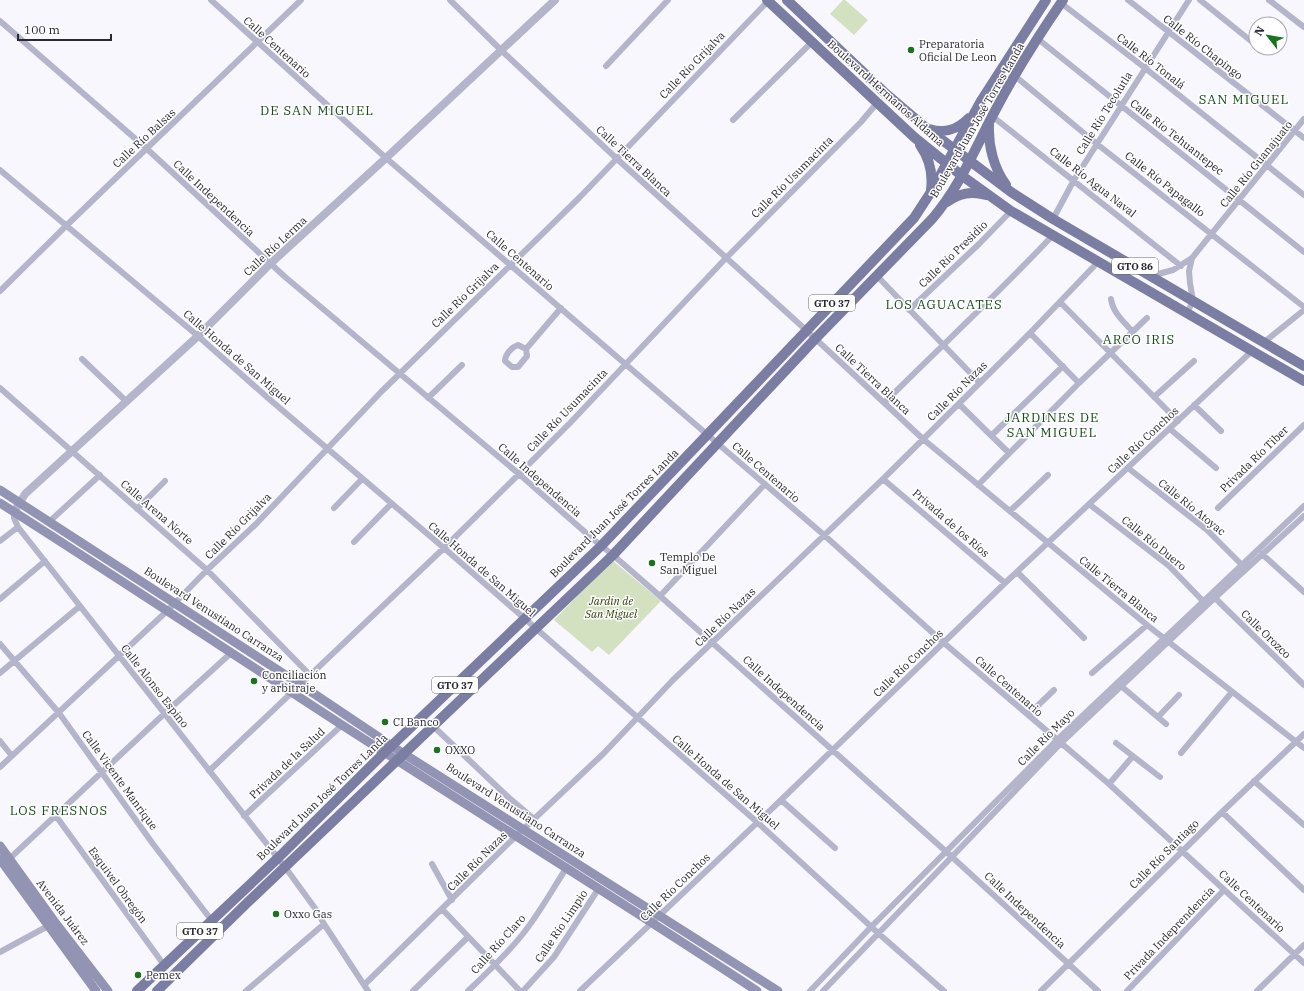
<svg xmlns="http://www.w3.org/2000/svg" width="1304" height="991" viewBox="0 0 1304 991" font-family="'IBM Plex Serif',serif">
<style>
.green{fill:#d4e1c0}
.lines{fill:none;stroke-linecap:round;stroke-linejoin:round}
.minor{stroke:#b4b5cb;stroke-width:6}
.tertiary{stroke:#b4b5cb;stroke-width:8}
.secondary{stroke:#9394b4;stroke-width:9}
.primary{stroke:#7b7da3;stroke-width:10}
.poi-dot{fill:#1c731f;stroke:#fff;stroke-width:1.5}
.labels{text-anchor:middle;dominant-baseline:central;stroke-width:3;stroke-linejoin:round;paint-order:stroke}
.shield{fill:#fff;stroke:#696870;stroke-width:1}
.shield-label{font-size:10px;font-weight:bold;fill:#292833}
.poi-label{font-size:11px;fill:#292833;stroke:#fff;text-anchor:start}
.street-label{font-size:11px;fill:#292833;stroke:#fff}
.park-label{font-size:11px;font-style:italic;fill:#303f08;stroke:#fff}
.quarter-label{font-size:13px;letter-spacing:1px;fill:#174c18;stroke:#fff}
</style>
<rect width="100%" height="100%" fill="#f8f7fe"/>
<path class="green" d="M843,0H845L868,20L854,35L830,14Z
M612,560L661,601L609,655L598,646L592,652L554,620Z"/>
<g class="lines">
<path class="minor" d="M211,0L386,158L824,535L944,643L1109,784L1304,963
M450,0L502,51L616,158L806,330L923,439L1147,625L1304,748
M1128,0L1304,138
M1200,0L1256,45
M1269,0L1304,27
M1061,3L1145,68L1304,195
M0,21L146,148L284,276L519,474L594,540L613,555L660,596L951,856L1098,991
M1038,39L1304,252
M606,66L668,0
M1015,76L1097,144L1304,307
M992,116L1181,266
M733,120L812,42
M0,170L198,336L268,398L444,548L757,822L878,933L944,991
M1053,219L1074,180L1189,0
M877,276L980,383
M1151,276L1173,270L1192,258L1304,119
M0,291L67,225L301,0
M1111,299C1113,313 1124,322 1133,332
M1060,302L1178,421
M909,310L979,244L1011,211
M1187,313L1193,301L1190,283L1189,271L1192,258
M1030,333L1079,383
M1263,343L1304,310
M518,345L526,349L527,356L518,367H512L505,361C505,354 512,347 518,345Z
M526,349L561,308
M82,359L127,402
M0,388L207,570L311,676
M1154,397L1194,361
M428,398L462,365
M884,403C940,347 999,293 1053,235
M959,404L1009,453
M1194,405L1221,431
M1170,429L1216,468
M992,435L1063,366
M1128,468L1207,530L1242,565
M883,479L1005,583
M978,485L1079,383L1147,318
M1089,504L1169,566L1203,601
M334,508L362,479
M1218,508L1304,425
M137,509L165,481
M1010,511L1048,475
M14,512V518L18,527L285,867L317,911L324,924L368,991
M49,522L100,475
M0,541L18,527
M354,542L391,504
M1262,554L1304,592
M1017,572L1084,638
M660,596L765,484
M1215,598L1304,685
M0,599L45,561
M0,644L59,713L153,844L219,930
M0,673L80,606
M1092,673L1147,625
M1121,686L1166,724
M1028,715L1054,690
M1158,717L1179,695
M433,726L507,796L534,819
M0,741L12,756
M1116,743L1160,777
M1181,753L1232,692
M0,767L167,611L207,570L256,524L381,392L580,197L769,0
M209,771L444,548L519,474L570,423L726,258L861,122L877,103
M1254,781L1304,825
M1109,784L1133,756
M781,800L835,848
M1222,812L1304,890
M56,816L164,965
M244,816L342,725
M7,861L164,714L231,653
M432,864L452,900
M442,909L520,991
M0,952L48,926
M364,985L516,836L603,754L673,680L883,479L1030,333L1098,262
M246,991L324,924
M413,991L468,937
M468,991C487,973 506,955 522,935C539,914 552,890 567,867
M523,991L554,957L599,888
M580,991L781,800L1005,583L1252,351
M810,991L871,927L1057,740L1304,506
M823,991L1061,743L1207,605L1304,516
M1041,991L1222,812L1304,734
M1127,991L1224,890
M1257,991L1304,945"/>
<path class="tertiary" d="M14,512L25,494L198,336L270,264L386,158L555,0"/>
<path class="secondary" d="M0,490L301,685L398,750L778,991
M0,503C115,576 228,651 342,725C480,814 620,901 757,991
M0,846L54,921L108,991
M0,859L96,991"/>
<path class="primary" d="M767,0L914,137L961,175L1011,211L1304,381
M787,0L884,92L925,127L1011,192L1053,219L1304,366
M989,125C988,146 994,168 1006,185
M929,129C945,134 957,130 969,118
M920,145C930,159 933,174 931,190
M947,202C960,193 971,191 986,195
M137,991L278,858L385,752L601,546L914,218L931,192L981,101L1046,0
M157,991L248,902L613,555L815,339L932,219C960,187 976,146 996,109C1016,71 1039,35 1063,0"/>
</g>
<g class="poi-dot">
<circle cx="911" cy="50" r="4"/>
<circle cx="652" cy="563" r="4"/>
<circle cx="254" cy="681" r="4"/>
<circle cx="385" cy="722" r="4"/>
<circle cx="437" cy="750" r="4"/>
<circle cx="276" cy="914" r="4"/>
<circle cx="138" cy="975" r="4"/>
</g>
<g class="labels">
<g class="shield">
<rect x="1112" y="258" width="46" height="16" rx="3"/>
<rect x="809" y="295" width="46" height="16" rx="3"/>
<rect x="432" y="677" width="46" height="16" rx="3"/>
<rect x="177" y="923" width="46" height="16" rx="3"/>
</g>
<g class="shield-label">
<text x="1135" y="266">GTO 86</text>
<text x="832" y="303">GTO 37</text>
<text x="455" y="685">GTO 37</text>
<text x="200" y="931">GTO 37</text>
</g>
<g class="poi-label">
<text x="919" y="44">Preparatoria<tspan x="919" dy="13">Oficial De Leon</tspan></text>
<text x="660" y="557">Templo De<tspan x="660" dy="13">San Miguel</tspan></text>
<text x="262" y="675">Conciliación<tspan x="262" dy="13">y arbitraje</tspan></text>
<text x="393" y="722">CI Banco</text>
<text x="445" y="750">OXXO</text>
<text x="284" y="914">Oxxo Gas</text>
<text x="146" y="975">Pemex</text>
</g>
<g class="street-label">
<text transform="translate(277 47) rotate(42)">Calle Centenario</text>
<text transform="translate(1203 47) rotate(38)">Calle Río Chapingo</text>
<text transform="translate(1151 61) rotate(38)">Calle Río Tonalá</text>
<text transform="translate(692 65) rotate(-46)">Calle Río Grijalva</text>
<text transform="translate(886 93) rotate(42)">Boulevard Hermanos Aldama</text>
<text transform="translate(1104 113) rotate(-58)">Calle Río Tecolutla</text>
<text transform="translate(977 120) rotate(-60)">Boulevard Juan José Torres Landa</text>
<text transform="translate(1177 137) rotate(38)">Calle Río Tehuantepec</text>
<text transform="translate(144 138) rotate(-43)">Calle Río Balsas</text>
<text transform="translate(634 161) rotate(43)">Calle Tierra Blanca</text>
<text transform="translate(1256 164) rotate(-51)">Calle Río Guanajuato</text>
<text transform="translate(792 177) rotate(-45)">Calle Río Usumacinta</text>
<text transform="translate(1093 182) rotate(38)">Calle Río Agua Naval</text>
<text transform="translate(1165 184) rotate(38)">Calle Río Papagallo</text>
<text transform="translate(214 198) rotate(43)">Calle Independencia</text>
<text transform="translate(275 246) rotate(-43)">Calle Río Lerma</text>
<text transform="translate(953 254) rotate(-44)">Calle Río Presidio</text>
<text transform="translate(520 260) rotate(41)">Calle Centenario</text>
<text transform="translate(465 295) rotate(-44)">Calle Río Grijalva</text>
<text transform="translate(237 357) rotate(41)">Calle Honda de San Miguel</text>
<text transform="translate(873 379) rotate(43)">Calle Tierra Blanca</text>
<text transform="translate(957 391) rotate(-45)">Calle Río Nazas</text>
<text transform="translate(567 410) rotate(-46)">Calle Río Usumacinta</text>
<text transform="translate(1143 440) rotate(-43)">Calle Río Conchos</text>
<text transform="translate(1254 459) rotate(-44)">Privada Río Tiber</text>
<text transform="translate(766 472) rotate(41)">Calle Centenario</text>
<text transform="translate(540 480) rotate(41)">Calle Independencia</text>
<text transform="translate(1192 507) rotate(39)">Calle Río Atoyac</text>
<text transform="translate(157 512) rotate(41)">Calle Arena Norte</text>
<text transform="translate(614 513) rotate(-45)">Boulevard Juan José Torres Landa</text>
<text transform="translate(951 523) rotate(41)">Privada de los Ríos</text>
<text transform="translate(238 526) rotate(-45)">Calle Río Grijalva</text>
<text transform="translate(1154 543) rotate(39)">Calle Río Duero</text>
<text transform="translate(482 569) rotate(41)">Calle Honda de San Miguel</text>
<text transform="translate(1119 589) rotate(39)">Calle Tierra Blanca</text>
<text transform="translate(214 614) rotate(33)">Boulevard Venustiano Carranza</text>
<text transform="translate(725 617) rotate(-44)">Calle Río Nazas</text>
<text transform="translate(1266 634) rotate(44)">Calle Orozco</text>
<text transform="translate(908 663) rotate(-44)">Calle Río Conchos</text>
<text transform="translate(155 686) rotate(52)">Calle Alonso Espino</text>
<text transform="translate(1009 686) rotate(41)">Calle Centenario</text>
<text transform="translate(784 693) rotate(42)">Calle Independencia</text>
<text transform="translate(1046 737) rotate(-45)">Calle Río Mayo</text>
<text transform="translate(287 763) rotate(-43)">Privada de la Salud</text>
<text transform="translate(120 780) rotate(54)">Calle Vicente Manrique</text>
<text transform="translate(726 782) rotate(41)">Calle Honda de San Miguel</text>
<text transform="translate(322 797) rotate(-44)">Boulevard Juan José Torres Landa</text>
<text transform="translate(516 810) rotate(33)">Boulevard Venustiano Carranza</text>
<text transform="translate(1164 854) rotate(-45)">Calle Río Santiago</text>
<text transform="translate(477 861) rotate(-45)">Calle Río Nazas</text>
<text transform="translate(118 885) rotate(54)">Esquivel Obregón</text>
<text transform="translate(675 887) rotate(-44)">Calle Río Conchos</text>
<text transform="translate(1252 901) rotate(43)">Calle Centenario</text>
<text transform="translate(1025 910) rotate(43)">Calle Independencia</text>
<text transform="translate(63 912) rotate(53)">Avenida Juárez</text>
<text transform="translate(561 926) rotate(-56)">Calle Río Limpio</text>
<text transform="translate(1169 933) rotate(-46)">Privada Indeprendencia</text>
<text transform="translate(498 944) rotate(-48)">Calle Río Claro</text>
</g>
<g class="park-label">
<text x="611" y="601">Jardin de<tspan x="611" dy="13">San Miguel</tspan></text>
</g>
<g class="quarter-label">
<text x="1244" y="99">SAN MIGUEL</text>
<text x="317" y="110">DE SAN MIGUEL</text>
<text x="944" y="304">LOS AGUACATES</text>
<text x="1139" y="339">ARCO IRIS</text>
<text x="1052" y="417">JARDINES DE<tspan x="1052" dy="15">SAN MIGUEL</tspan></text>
<text x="59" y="810">LOS FRESNOS</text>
</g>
</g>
<g transform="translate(1268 36) rotate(301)"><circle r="19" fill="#ffffff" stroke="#a9a9ad"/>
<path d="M0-3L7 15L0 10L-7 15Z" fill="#1c731f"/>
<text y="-6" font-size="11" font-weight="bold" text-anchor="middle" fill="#292833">N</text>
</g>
<path d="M18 34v6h93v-6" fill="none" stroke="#292833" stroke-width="2"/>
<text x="24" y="34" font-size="12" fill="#292833" stroke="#ffffff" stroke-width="3" paint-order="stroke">100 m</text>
</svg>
